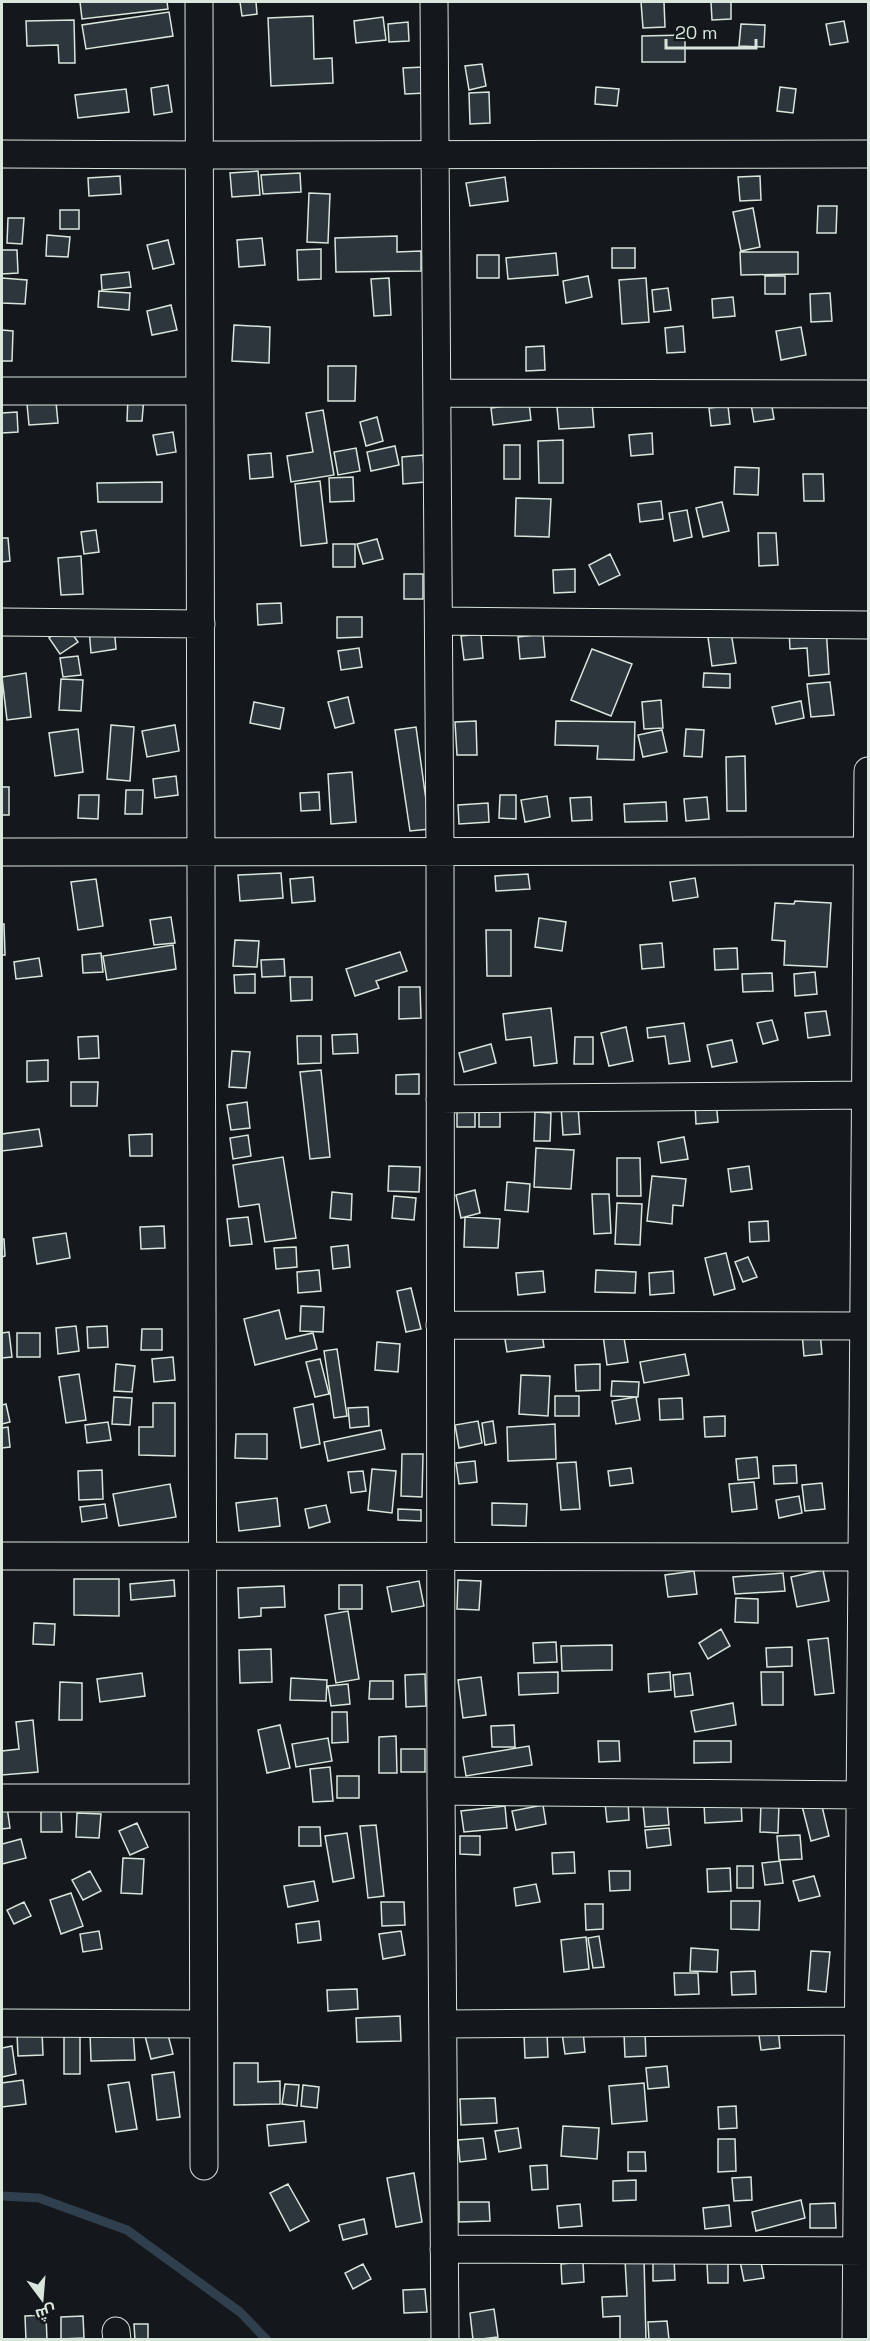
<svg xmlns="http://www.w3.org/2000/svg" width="870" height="2341" viewBox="0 0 870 2341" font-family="'Space Grotesk',Cairo,sans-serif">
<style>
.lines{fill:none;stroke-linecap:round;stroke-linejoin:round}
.stream{stroke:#2f3f4d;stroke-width:9}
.building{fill:#2c363c;stroke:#d8e6dc;stroke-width:1.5}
.street-casing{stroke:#d8e6dc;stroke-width:29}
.street{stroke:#14181c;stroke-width:27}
</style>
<rect width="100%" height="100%" fill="#14181c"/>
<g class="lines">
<path class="stream" d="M2,2196L39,2198L127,2230L240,2312L267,2340"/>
</g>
<path class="building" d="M80,2H167L168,9L82,19Z
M240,2H256L257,14L242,16Z
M641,2H664L665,27L643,28Z
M711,2H731V19L712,20Z
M169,12L173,36L86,49L82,25Z
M313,16L314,59L332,58L333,83L271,86L268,18Z
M383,17L386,40L356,43L354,21Z
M74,20L75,63H59L58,45L27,46L26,21Z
M844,21L848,42L830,45L826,24Z
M408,22L409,41L389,42L388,24Z
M741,24L765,25L764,47L739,46Z
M685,35V62H642V36Z
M482,64L486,86L469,90L465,66Z
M424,67L426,93L405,94L403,68Z
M168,85L172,112L154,115L151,88Z
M596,87L619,89L617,106L595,104Z
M780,87L796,89L793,113L777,111Z
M126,89L129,112L78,118L75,95Z
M489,92L490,123L470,124L469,93Z
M258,171L260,195L232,197L230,173Z
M300,173L301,192L263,194L261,175Z
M120,176L121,194L89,196L88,178Z
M760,176L761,200L740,201L738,177Z
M505,177L508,201L470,206L466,183Z
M309,193L330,194L328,243L307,242Z
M818,206H837L836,233H817Z
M753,208L760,247L741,251L733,212Z
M60,210H79V229H60Z
M8,218H24L22,244L7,243Z
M47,235L70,237L68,257L46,256Z
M397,236V252L421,251V271L336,272L335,238Z
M262,238L265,265L239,267L237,240Z
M168,240L174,264L153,269L147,245Z
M612,248H635V268H612Z
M321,249V279L298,280L297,250Z
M2,250H17L18,273L2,274Z
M740,252H798V274L741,275Z
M556,253L558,275L508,279L506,258Z
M477,255H499V278H477Z
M129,272L131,287L102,290L101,275Z
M588,276L592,297L566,303L563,281Z
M765,276H785V294H765Z
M2,278L27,280L25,304L2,303Z
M389,278L391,315L374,316L371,279Z
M646,278L649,322L622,324L619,280Z
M668,288L671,310L654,312L652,290Z
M99,291L130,293L129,310L98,307Z
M830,293L832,321L811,322L810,294Z
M733,297L735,316L713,318L712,299Z
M171,305L177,330L152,335L147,311Z
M234,325L270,327L269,363L232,361Z
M683,326L685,352L667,353L665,328Z
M801,327L806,355L781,360L776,331Z
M2,330L13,331L12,361H2Z
M544,346L545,370L526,371V347Z
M328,366H356L355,401H328Z
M128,397H144L142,421H127Z
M771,401L774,419L754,422L751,404Z
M56,402L58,423L29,425L27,404Z
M529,403L531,420L493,425L491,408Z
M592,403L594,427L559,429L557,407Z
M728,406L730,424L711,426L709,408Z
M323,410L334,475L291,482L287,456L313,452L306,413Z
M17,412L18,432L2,433V413Z
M377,417L383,441L366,446L360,422Z
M173,432L176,452L157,455L153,435Z
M652,433L653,454L631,456L629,435Z
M563,440V483H539L538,441Z
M504,445H520V479H504Z
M395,446L399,465L371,471L367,452Z
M356,448L360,471L338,475L334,452Z
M271,453L273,477L250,479L248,455Z
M423,455L425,482L403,484L402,457Z
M735,467L759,468L758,495L734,494Z
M803,474H823L824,501H804Z
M353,477L354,501L330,502L329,478Z
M320,481L327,543L301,546L295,484Z
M162,482V502H98L97,483Z
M516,498L551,499L549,537L515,536Z
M661,501L663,519L640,522L638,504Z
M722,502L729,531L703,537L696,508Z
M687,510L692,537L674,541L669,513Z
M96,530L99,552L84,554L81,532Z
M758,533H776L778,565L759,566Z
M2,538H8L10,561L2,562Z
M377,539L383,559L363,564L357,544Z
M333,544H355V567H333Z
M610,554L620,575L599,585L589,565Z
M81,556L83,594L61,595L58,558Z
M575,569V592L554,593L553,570Z
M404,574H423V599H404Z
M281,603L282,623L258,625L257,604Z
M337,617H362V637L337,638Z
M66,625L78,642L60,654L49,638Z
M114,626L116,649L91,653L89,629Z
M730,626L736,663L712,666L707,630Z
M826,627L829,674L809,676L807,648L790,649L789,630Z
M481,634L483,658L464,660L461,636Z
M543,634L545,657L520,659L518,637Z
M359,648L362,667L341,670L338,651Z
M592,649L632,664L611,716L571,700Z
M78,656L81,675L63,677L60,658Z
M26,673L31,717L7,720L2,677Z
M704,673L730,674V688L703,687Z
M61,679L83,680L81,711L59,710Z
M830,682L834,715L811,717L807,684Z
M348,697L354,723L335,728L328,702Z
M661,700L663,728L644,729L642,702Z
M801,701L804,718L776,724L772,707Z
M254,702L284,708L280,729L250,723Z
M476,721L477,755H457L455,722Z
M556,721L635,722L634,760L597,759L598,746L555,745Z
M111,725L134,727L130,781L107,779Z
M175,725L179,751L147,757L142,731Z
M416,727L430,829L410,831L395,730Z
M78,729L83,772L55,776L49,733Z
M686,729L704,730L702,757L684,756Z
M662,730L667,752L643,757L638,735Z
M745,756L746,811H727L726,757Z
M352,772L356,822L331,824L328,774Z
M176,776L178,795L155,798L153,779Z
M2,787H9V815H2Z
M126,790H143L142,814H125Z
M319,792L320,810L301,811L300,793Z
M79,795H99L98,819L78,818Z
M500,795H516V819L499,818Z
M547,796L550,817L525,822L521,800Z
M591,797L592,820L572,821L570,798Z
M707,797L709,819L686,821L684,799Z
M666,802L667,821L625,822L624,804Z
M488,803L489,822L459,824L458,805Z
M281,873L283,898L240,901L238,875Z
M528,874L530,889L496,891L495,876Z
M313,877L315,901L292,903L290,879Z
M695,878L698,897L673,901L670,882Z
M96,879L103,926L78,930L71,882Z
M795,901L831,903L827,967L784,965L785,941L772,940L775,903L794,904Z
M171,917L175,943L154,945L150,920Z
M539,918L566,922L562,951L535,947Z
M2,924H4L5,955H2Z
M486,930H511V976H487Z
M235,940L259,941L257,967L233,966Z
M662,943L664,967L642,969L640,945Z
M173,945L176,969L107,980L103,956Z
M737,948L738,969L715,970L714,949Z
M400,952L407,971L376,981L379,988L355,996L346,969Z
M101,953L103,972L83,973L82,955Z
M39,958L42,976L16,979L14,962Z
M284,959L285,976L262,977L261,960Z
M815,972L817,994L795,996L794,974Z
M772,973L773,991L743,992L742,974Z
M255,974V993H235L234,975Z
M290,977H312V1000L291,1001Z
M399,987H420L421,1018L399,1019Z
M551,1008L557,1063L534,1066L531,1037L506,1040L503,1014Z
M826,1011L830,1035L808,1038L805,1013Z
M772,1020L778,1040L763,1044L757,1023Z
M684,1023L690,1061L669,1064L665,1036L648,1038L647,1028Z
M626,1027L633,1061L609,1066L601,1033Z
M357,1034L358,1053L333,1054L332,1035Z
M98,1036L99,1058L79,1059L78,1037Z
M297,1036H321V1063L298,1064Z
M575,1037H593V1064H574Z
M732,1040L737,1062L712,1067L707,1045Z
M491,1044L496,1063L464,1072L459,1053Z
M232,1051L250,1052L246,1088L229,1087Z
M48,1060V1081L27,1082V1061Z
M321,1070L330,1157L310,1159L300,1072Z
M419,1074V1094H396V1075Z
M71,1082H98L97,1106H71Z
M716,1101L718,1122L696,1124L695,1103Z
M247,1102L250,1128L231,1130L227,1105Z
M457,1102H475V1127H457Z
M561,1106H578L580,1134L563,1135Z
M500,1107V1127H479V1108Z
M535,1112L551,1113L550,1141H534Z
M39,1129L42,1146L2,1151V1134Z
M152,1134V1156H130L129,1135Z
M248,1135L251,1156L233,1159L230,1138Z
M684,1137L688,1159L661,1163L658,1142Z
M536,1148L574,1150L571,1189L534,1187Z
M283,1157L296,1238L265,1242L259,1204L239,1207L233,1165Z
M617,1158H640L641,1196H617Z
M389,1166L420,1167L419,1192L388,1191Z
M749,1166L752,1189L731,1192L728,1169Z
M652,1176L686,1179L683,1206L673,1205L672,1224L647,1221Z
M507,1182L530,1184L528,1212L505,1210Z
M475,1190L480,1213L461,1218L456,1195Z
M332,1192L352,1194L351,1220L330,1218Z
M592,1194H609L611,1233L594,1234Z
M394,1196L416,1198L414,1220L392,1218Z
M617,1203L642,1204L640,1245L615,1244Z
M248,1217L252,1244L230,1246L227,1219Z
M465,1217L500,1219L498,1248L464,1247Z
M768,1221L769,1241L750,1242L749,1222Z
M164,1226L165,1248L141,1249L140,1227Z
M66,1233L70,1258L37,1264L33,1238Z
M2,1239H4L5,1256L2,1257Z
M348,1245L350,1267L333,1269L331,1247Z
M296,1247L297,1267L276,1269L274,1248Z
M726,1253L735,1289L714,1295L705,1258Z
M748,1257L757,1277L743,1282L735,1262Z
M319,1270L321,1291L298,1293L297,1272Z
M596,1270L636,1272L635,1293L595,1292Z
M543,1271L545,1292L518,1295L516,1273Z
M673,1271L674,1293L650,1295L649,1273Z
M411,1288L421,1329L406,1332L397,1291Z
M301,1306L324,1307L323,1332L300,1331Z
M279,1310L286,1339L313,1333L317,1349L255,1365L244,1319Z
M76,1326L79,1351L58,1354L56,1328Z
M107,1326L108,1347L88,1348L87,1327Z
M541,1327L544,1347L507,1352L504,1333Z
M142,1329H162V1350H141Z
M9,1332L12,1357L2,1358V1333Z
M623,1332L628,1362L607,1365L603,1335Z
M820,1332L822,1354L804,1356L802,1333Z
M17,1333H40V1357H17Z
M377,1342L400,1344L398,1372L375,1370Z
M337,1349L347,1416L334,1418L324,1351Z
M685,1354L689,1375L644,1383L640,1362Z
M173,1357L175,1380L154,1382L152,1359Z
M320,1359L329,1394L315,1397L306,1362Z
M116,1364L135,1366L132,1392L114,1391Z
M600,1364V1390L576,1391L575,1365Z
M79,1374L86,1420L66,1423L59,1377Z
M521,1375L550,1376L548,1416L519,1414Z
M612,1381L639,1382L638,1397L611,1396Z
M555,1396H579V1416H555Z
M114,1397L132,1398L130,1425L112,1424Z
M636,1397L640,1420L616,1424L612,1401Z
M682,1398L683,1419L660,1420L659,1399Z
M153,1403H175V1456L139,1455V1427H153Z
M6,1404L10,1422L2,1424V1405Z
M313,1404L320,1444L301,1448L294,1408Z
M368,1407L369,1426L350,1428L348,1408Z
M725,1416V1436L705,1437L704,1417Z
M478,1421L482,1443L459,1448L455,1425Z
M493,1421L496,1443L485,1445L482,1423Z
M108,1422L111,1440L87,1443L85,1425Z
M555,1424L556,1459L508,1461L507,1427Z
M8,1427L10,1447L2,1448V1428Z
M381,1430L385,1449L328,1461L324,1442Z
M236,1434H267V1459L235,1458Z
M402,1454H423L422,1497L401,1496Z
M757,1457L759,1478L738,1480L736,1459Z
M475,1461L477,1482L459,1484L456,1463Z
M576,1462L580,1509L561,1510L557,1463Z
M796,1465L797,1483L774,1484L773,1466Z
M631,1468L633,1483L610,1486L608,1471Z
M372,1469L396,1471L392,1513L368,1510Z
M102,1470L103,1499L79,1500L78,1471Z
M363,1471L366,1491L351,1493L348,1472Z
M754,1482L757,1509L732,1512L729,1484Z
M822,1483L825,1509L805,1511L802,1485Z
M170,1484L176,1517L119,1526L113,1494Z
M799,1496L802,1513L779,1518L776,1500Z
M277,1498L280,1526L239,1531L236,1503Z
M492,1503L527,1504L526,1526L492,1525Z
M105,1504L107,1518L82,1522L80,1507Z
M326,1505L330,1522L309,1528L305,1509Z
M398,1509L421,1510V1521L398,1520Z
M823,1570L829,1601L797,1607L791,1577Z
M694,1571L697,1594L668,1597L665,1575Z
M783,1573L785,1591L735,1594L733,1577Z
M74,1579H119V1616L74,1615Z
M174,1580L175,1596L131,1600L130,1584Z
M458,1580L481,1581L479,1610L457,1609Z
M419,1581L424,1606L392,1612L387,1587Z
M339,1585H362V1609H339Z
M284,1586L285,1607L261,1608V1616L239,1618L238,1588Z
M736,1598L758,1599V1623L735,1622Z
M348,1611L359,1679L336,1683L325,1615Z
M34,1623L55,1624L54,1645L33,1644Z
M721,1629L730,1646L708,1659L699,1643Z
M828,1638L834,1693L815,1695L808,1640Z
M556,1642L557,1662L534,1663L533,1643Z
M612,1645V1670L562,1671L561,1646Z
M792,1647V1666L767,1667L766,1648Z
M271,1649L272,1682L240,1683L239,1650Z
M558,1672V1693L519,1695L518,1673Z
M670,1672L671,1690L649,1692L648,1674Z
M761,1672H783V1705H762Z
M142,1673L145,1696L100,1702L97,1679Z
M690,1673L693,1695L675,1697L673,1675Z
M425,1674L426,1706L406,1707L405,1675Z
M481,1677L486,1715L463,1718L458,1680Z
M291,1678L327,1680L326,1701L290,1700Z
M370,1681H393V1699H369Z
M60,1682L82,1683V1720H59Z
M348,1684L350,1704L331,1706L328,1686Z
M733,1703L736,1725L695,1732L691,1711Z
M332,1712H347L348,1742L332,1743Z
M33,1720L38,1772L2,1775V1751L19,1749L16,1722Z
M280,1725L290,1768L267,1773L258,1730Z
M514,1725L515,1747H492L491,1726Z
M396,1736L397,1773H379V1737Z
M328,1738L332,1761L296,1767L292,1744Z
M598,1741H619L620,1761L599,1762Z
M694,1741H731V1762L694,1763Z
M529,1746L532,1765L466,1776L463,1757Z
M401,1749H425V1772H401Z
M330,1767L333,1801L313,1802L310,1769Z
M337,1776H359V1798H337Z
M628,1800L629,1820L607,1822L605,1803Z
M667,1802L669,1825L645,1827L643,1804Z
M741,1802L742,1821L705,1823L704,1804Z
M761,1802L779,1803L778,1833L760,1832Z
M821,1802L829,1836L811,1841L802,1806Z
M543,1805L546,1824L516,1830L512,1811Z
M505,1806L507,1828L464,1832L461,1811Z
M7,1807L10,1828L2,1829V1808Z
M61,1810L62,1832H41V1811Z
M77,1813L101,1814L99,1838L76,1837Z
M137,1823L148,1847L130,1855L119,1831Z
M376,1825L384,1896L368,1898L360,1826Z
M299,1827H320L321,1846H299Z
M669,1828L671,1845L647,1848L645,1830Z
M347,1833L354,1878L333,1882L325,1836Z
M800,1835L802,1859L779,1860L777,1836Z
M460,1836H480V1855L460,1854Z
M21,1839L26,1858L2,1864V1844Z
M574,1852L575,1873L553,1874L552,1853Z
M123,1858L144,1859L142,1894L121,1893Z
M780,1861L783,1883L765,1885L762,1863Z
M737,1866H753V1888H737Z
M730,1868L731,1891L708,1892L707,1869Z
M90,1871L101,1891L83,1900L72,1880Z
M609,1871H630V1890L610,1891Z
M814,1876L820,1896L799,1901L793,1881Z
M314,1881L318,1901L288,1907L284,1886Z
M536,1884L540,1902L516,1906L514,1888Z
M71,1893L83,1926L61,1934L50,1900Z
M731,1901H760L759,1930L731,1929Z
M24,1902L31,1916L14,1924L7,1910Z
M381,1902H404L405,1925L382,1926Z
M585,1904H603V1929L586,1930Z
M319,1921L321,1940L298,1943L296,1924Z
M99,1931L102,1949L83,1952L80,1934Z
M401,1931L405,1955L383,1959L379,1934Z
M599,1936L604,1967L593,1968L588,1938Z
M586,1937L589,1969L564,1972L561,1940Z
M691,1948L718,1950L717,1972L690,1971Z
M811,1951L830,1952L826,1992L808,1990Z
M755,1971L756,1994L732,1995L731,1972Z
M674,1973H698L699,1994L675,1995Z
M357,1989L358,2009L328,2011L327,1990Z
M400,2016L401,2041L357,2042L356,2018Z
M166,2027L173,2054L151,2059L144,2032Z
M778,2027L780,2048L761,2050L758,2028Z
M133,2031L135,2060L91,2061L90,2033Z
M583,2031L585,2052L565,2054L562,2033Z
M42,2032L43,2055L18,2056L17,2033Z
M547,2032L548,2057L525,2058L524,2033Z
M645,2032L646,2056L625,2057L624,2033Z
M80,2035V2074H64V2036Z
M12,2046L16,2074L2,2077V2048Z
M234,2063H258V2082L280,2081V2104L234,2105Z
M667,2066L669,2087L648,2089L646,2068Z
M174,2072L180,2117L157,2120L152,2075Z
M23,2080L26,2104L2,2107V2083Z
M129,2082L137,2129L116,2132L108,2085Z
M644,2083L647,2121L612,2124L609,2086Z
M285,2084L299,2085L297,2106L282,2104Z
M303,2085L319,2087L317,2108L301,2106Z
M495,2098L497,2123L461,2125L460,2099Z
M736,2106L737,2128L719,2129L718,2107Z
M304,2121L306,2142L269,2146L267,2125Z
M563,2126L599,2128L597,2159L561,2156Z
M518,2128L521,2148L499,2152L495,2131Z
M483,2138L486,2159L460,2162L458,2140Z
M718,2139H735L736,2171L718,2172Z
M628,2152H645L646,2171H628Z
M547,2165L548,2189L532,2190L530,2166Z
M414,2173L422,2222L396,2227L387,2178Z
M751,2177L752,2200L734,2201L732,2178Z
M636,2180V2200L613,2201V2181Z
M288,2184L309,2221L290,2231L270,2193Z
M801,2200L805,2218L756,2231L752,2212Z
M459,2202H489L490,2221L459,2222Z
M835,2203L836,2228H810V2204Z
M580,2204L582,2226L559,2228L557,2206Z
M729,2205L731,2226L705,2229L703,2208Z
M364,2219L367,2234L343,2240L339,2225Z
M760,2257L764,2278L744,2281L740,2261Z
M644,2258L646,2340H620V2316L603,2317L602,2297L627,2296L625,2260Z
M674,2258L675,2280L653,2281V2259Z
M583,2262L584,2282L562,2284L561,2264Z
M707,2263H728V2283H708Z
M363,2264L371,2279L353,2289L345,2273Z
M425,2289L427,2312L404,2313L403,2290Z
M494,2309L498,2337L473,2340L470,2313Z
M46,2315L47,2340H26L25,2316Z
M83,2316L84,2338L61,2339V2317Z
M667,2321L669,2340H649L648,2322Z
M134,2324H148V2340H135Z"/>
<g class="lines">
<defs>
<path id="street" d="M199,2L204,2166
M434,2L440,852L441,1791L445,2340
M2,154L200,155L868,154
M2,391H200
M437,393L868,394
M439,621L868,625
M2,622L201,624
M2,852L868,851
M440,1099L866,1095
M440,1325L864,1326
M2,1556L868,1557
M441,1791L860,1795
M2,1798H203
M2,2023L203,2024
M444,2024L858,2021
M444,2249L868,2251
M116,2331L117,2340
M856,2340L868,771"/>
</defs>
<use href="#street" class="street-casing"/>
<use href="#street" class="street"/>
</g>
<rect width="870" height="2341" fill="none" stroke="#d8e6dc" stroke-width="6"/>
<g transform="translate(42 2299) rotate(164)" stroke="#14181c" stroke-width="4.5" paint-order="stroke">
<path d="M0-4.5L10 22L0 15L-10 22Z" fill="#d8e6dc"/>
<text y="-9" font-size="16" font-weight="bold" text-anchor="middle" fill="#d8e6dc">ش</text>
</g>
<path d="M666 39v9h90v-9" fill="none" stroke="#d8e6dc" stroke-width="3"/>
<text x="675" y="39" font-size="18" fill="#d8e6dc" stroke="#14181c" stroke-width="4.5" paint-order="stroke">20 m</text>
</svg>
